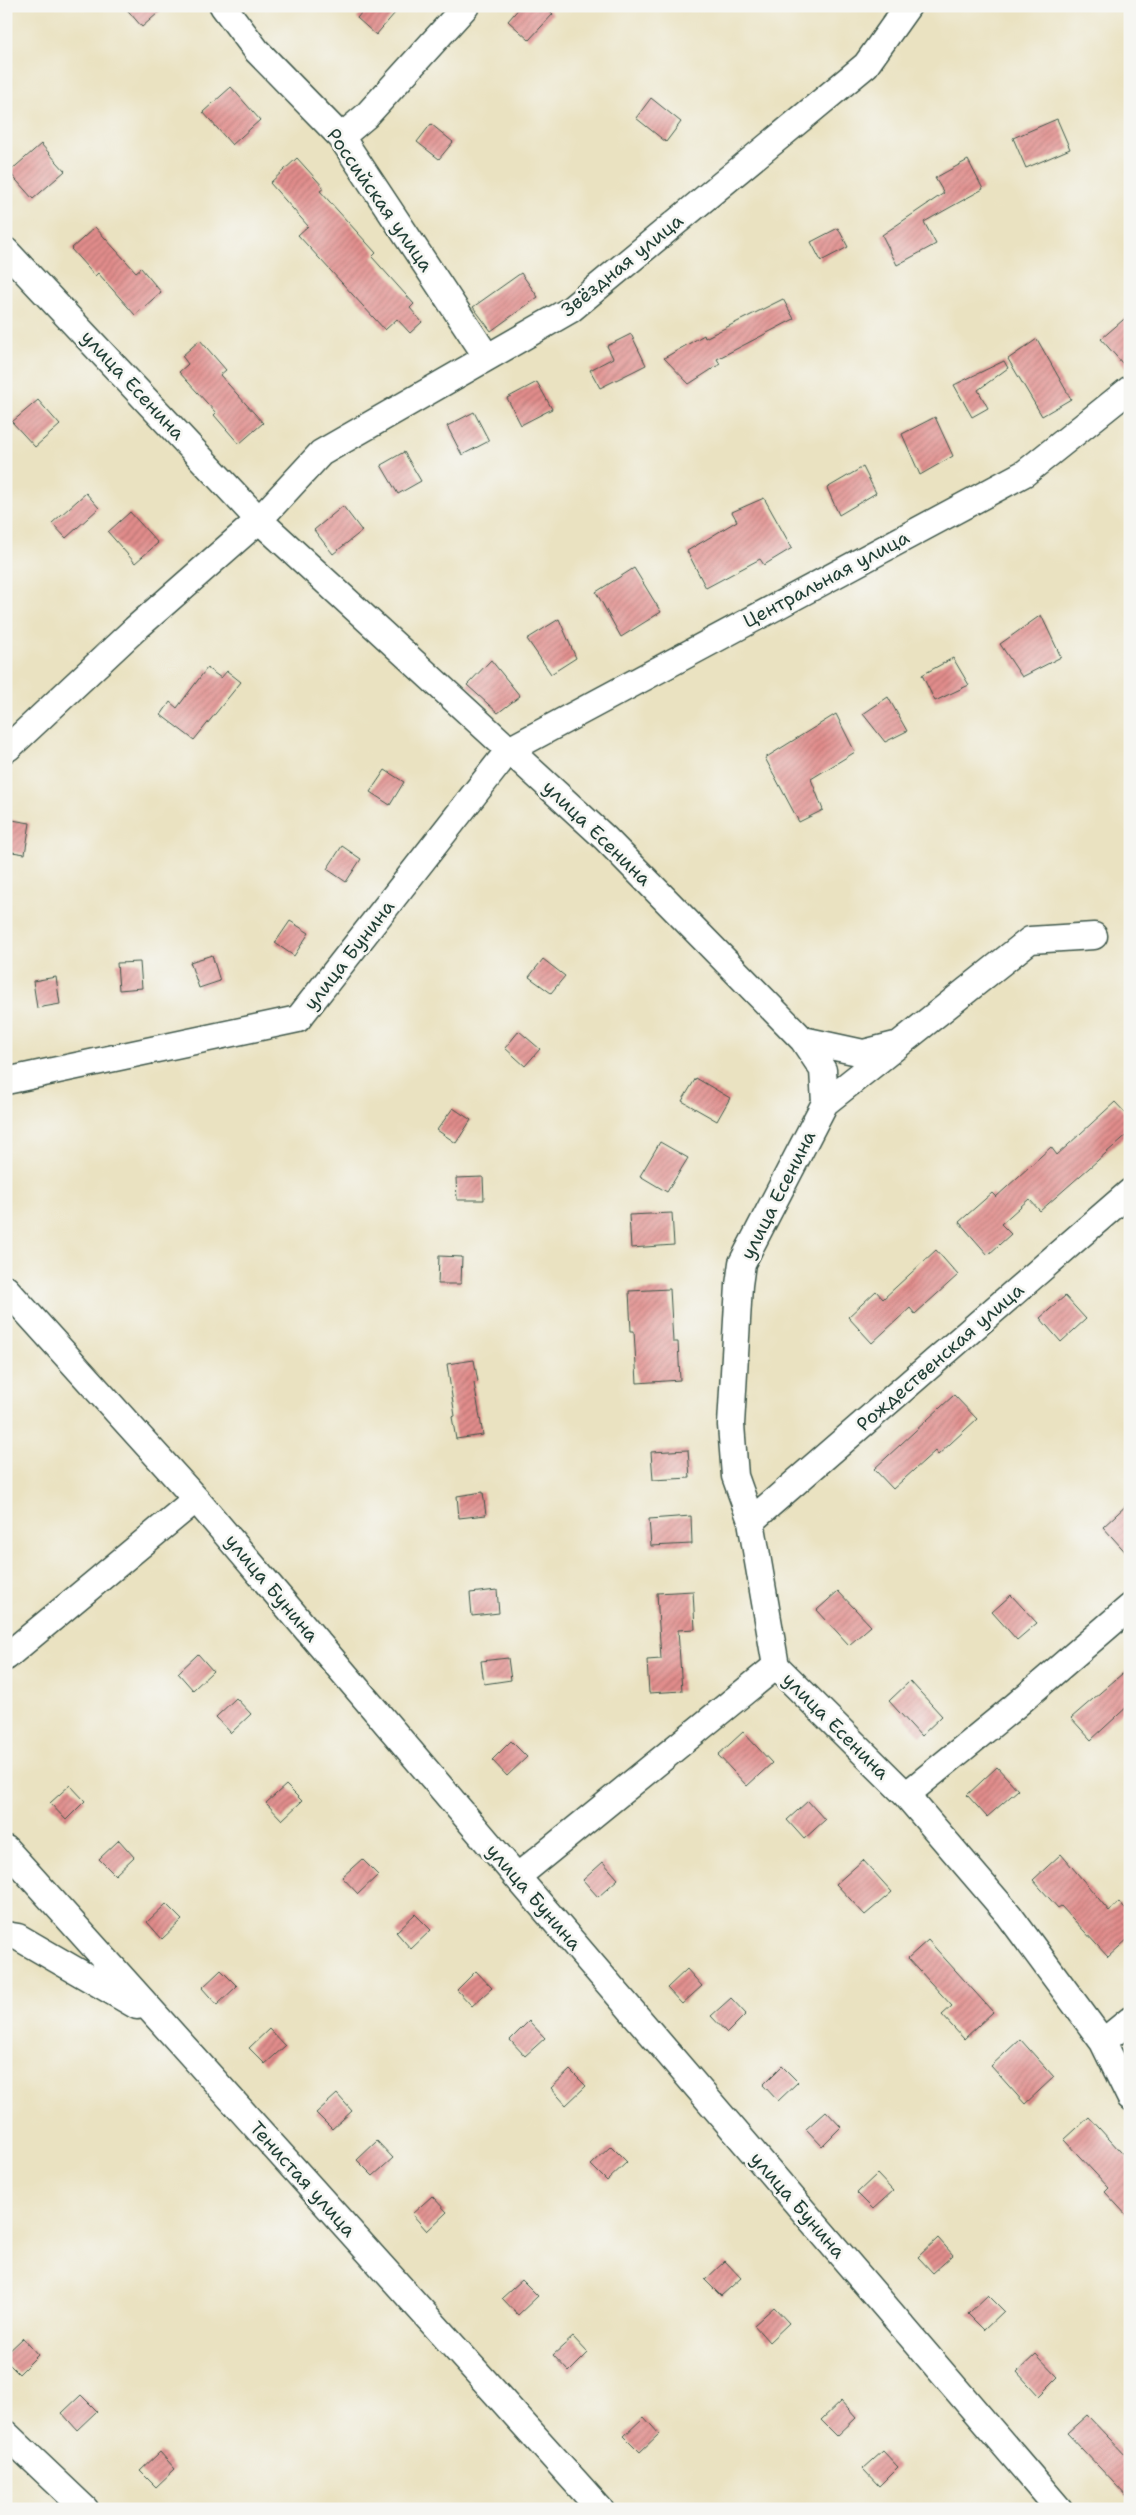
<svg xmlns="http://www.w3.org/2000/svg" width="1136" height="2515" viewBox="0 0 1136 2515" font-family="'Shantell Sans',sans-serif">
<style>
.building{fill:url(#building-hatch)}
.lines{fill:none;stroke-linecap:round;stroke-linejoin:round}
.minor-casing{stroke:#3d5649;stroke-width:29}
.minor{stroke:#fff;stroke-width:26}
.labels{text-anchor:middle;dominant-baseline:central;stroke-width:5;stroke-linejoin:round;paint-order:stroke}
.street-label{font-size:19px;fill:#1f3d34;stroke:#f6f6f2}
</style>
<defs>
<pattern id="building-hatch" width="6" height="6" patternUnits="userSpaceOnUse" patternTransform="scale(1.25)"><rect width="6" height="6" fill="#e18c8b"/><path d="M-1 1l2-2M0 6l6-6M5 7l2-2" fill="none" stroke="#b67472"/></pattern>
</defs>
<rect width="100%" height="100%" fill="#f6f6f2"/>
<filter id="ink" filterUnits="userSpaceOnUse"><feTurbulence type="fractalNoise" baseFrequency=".02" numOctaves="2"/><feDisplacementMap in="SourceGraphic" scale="10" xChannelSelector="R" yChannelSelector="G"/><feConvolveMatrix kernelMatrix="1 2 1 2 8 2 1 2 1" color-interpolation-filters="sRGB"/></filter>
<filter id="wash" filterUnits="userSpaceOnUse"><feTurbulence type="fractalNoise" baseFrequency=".0096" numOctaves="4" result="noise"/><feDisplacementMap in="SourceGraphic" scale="20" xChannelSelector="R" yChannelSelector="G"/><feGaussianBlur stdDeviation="1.12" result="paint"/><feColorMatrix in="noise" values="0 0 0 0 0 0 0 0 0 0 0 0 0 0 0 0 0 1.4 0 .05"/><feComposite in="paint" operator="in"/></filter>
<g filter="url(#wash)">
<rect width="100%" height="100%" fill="#eae2c1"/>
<g id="blocks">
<path class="building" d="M124,6H166L142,27Z
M367,6H401L376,35L357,18Z
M521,6H545L553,14L529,40L508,21Z
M231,87L260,120L232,145L203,112Z
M651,98L681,122L666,142L636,118Z
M1057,119L1070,149L1026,168L1013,138Z
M431,124L453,142L439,159L417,142Z
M41,144L65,171L33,199L9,172Z
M297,158L324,188L320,191L376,253L372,257L414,304L410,308L422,322L410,333L397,319L385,330L298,235L308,226L270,183Z
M968,160L983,189L924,222L936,244L897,265L882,235L944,193L935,178Z
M95,227L136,272L141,268L161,292L135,315L98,273L95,276L71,249Z
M838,228L848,247L821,261L811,242Z
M521,273L538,297L491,331L473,307Z
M783,299L794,319L717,359L720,364L689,384L664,358L704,335L705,338Z
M1130,314V372L1101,339Z
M631,334L646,365L600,388L590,370L613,358L607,346Z
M1037,339L1071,399L1042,416L1008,359Z
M200,340L226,370L220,375L263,423L239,444L214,415L216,413L179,372L188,364L182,356Z
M1004,361L1008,368L978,390L988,408L972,417L954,385Z
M537,382L552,409L521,425L507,398Z
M38,400L60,425L35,447L12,422Z
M474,412L489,441L462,455L447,426Z
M935,417L953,456L920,475L902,434Z
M404,452L421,481L398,494L381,465Z
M863,467L876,493L839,515L827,488Z
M86,493L99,508L66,538L52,523Z
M764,498L792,548L764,565L760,559L706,588L687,551L737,521L732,512Z
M343,506L362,531L333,554L314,530Z
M130,512L158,543L135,563L108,532Z
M634,568L661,612L621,637L596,592Z
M1041,615L1061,657L1022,677L1000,644Z
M559,619L576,658L551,674L527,639Z
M953,658L969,685L935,701L922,675Z
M491,660L520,696L498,713L467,685Z
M207,668L221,678L227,671L241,682L194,740L161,715L170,702L177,708Z
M888,697L907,731L885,742L863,714Z
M836,714L855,752L811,779L823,810L799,822L765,758Z
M385,770L404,782L390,805L370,792Z
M6,819L30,823L25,854L6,851Z
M342,846L361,859L346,882L327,869Z
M290,921L309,933L294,956L275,943Z
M212,955L220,981L199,988L190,962Z
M543,959L565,976L551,993L529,977Z
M140,962L142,988L119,990L117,963Z
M56,977L60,1004L37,1008L33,981Z
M519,1031L540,1049L525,1066L505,1048Z
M696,1078L730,1098L717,1121L682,1101Z
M1115,1102L1130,1118V1132L1040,1211L1029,1199L1001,1224L1011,1234L988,1255L959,1222L992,1193L996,1197L1051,1147L1057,1155Z
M453,1108L471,1120L456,1143L437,1130Z
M660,1142L688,1158L667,1192L640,1176Z
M483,1177L484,1200H457L456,1178Z
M672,1213L674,1245L631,1248L629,1215Z
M936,1250L958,1275L915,1314L910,1308L872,1343L848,1317L876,1291L883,1299Z
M439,1256L462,1257L461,1284H438Z
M670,1289L673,1342H678L680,1380L637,1383L634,1331H631L629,1291Z
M1065,1296L1086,1319L1061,1342L1040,1318Z
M474,1360L478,1382L474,1383L483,1435L456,1439L452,1417L455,1416L447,1364Z
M954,1395L977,1419L938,1455L935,1451L893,1489L874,1469Z
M688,1450L690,1478L653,1480L651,1452Z
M483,1492L486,1515L459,1518L457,1496Z
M1130,1502V1557L1103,1527Z
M691,1516L692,1544L651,1546L649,1519Z
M497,1590L499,1613L472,1616L470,1593Z
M693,1591L695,1629L678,1630L682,1691L649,1693L647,1660L661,1659L657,1593Z
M838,1591L871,1626L849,1645L817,1610Z
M1011,1595L1037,1623L1017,1640L992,1612Z
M198,1654L213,1671L193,1690L178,1673Z
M508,1658L511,1680L484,1684L481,1661Z
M1130,1667V1704L1091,1740L1071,1718Z
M910,1681L942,1716L921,1736L889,1701Z
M236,1698L251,1714L231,1733L216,1717Z
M743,1732L772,1763L747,1786L718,1755Z
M511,1741L527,1757L507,1776L492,1760Z
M997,1767L1018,1790L987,1817L967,1795Z
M70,1785L85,1801L66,1820L50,1803Z
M286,1785L302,1801L282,1820L266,1803Z
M808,1801L825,1820L804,1839L787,1820Z
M119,1840L134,1857L115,1875L99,1859Z
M1061,1854L1109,1911L1119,1902L1130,1915V1937L1108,1957L1061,1906L1058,1908L1033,1880Z
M362,1859L378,1875L358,1894L342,1877Z
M863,1860L892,1892L865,1915L836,1884Z
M603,1862L618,1879L598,1897L583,1880Z
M166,1904L182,1920L162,1939L147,1922Z
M415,1914L431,1930L411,1949L396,1932Z
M928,1940L993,2012L964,2039L942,2015L952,2006L908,1958Z
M687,1969L702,1986L682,2004L667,1988Z
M221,1970L237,1986L217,2005L202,1988Z
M476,1971L492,1988L472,2006L457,1990Z
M731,1998L746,2014L727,2033L711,2016Z
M529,2021L545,2038L525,2056L510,2040Z
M269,2029L285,2046L265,2064L249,2048Z
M1020,2039L1054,2077L1025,2104L991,2066Z
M782,2066L798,2082L778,2101L763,2085Z
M570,2070L586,2086L566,2105L551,2088Z
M337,2094L352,2111L332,2129L316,2113Z
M826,2111L841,2127L822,2146L806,2129Z
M1089,2117L1130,2162V2219L1105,2192L1109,2188L1064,2140Z
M377,2141L393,2158L373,2176L357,2160Z
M611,2146L627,2162L607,2181L591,2165Z
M877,2174L893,2191L873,2209L857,2193Z
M432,2196L447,2212L427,2231L412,2214Z
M938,2238L953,2255L933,2273L918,2257Z
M725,2261L741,2278L721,2296L705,2280Z
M522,2280L538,2296L518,2315L502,2298Z
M988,2295L1004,2311L984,2330L968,2314Z
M774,2307L789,2323L769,2342L754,2325Z
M573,2337L588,2353L569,2372L553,2355Z
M23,2338L38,2355L19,2374L6,2361V2354Z
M1036,2354L1058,2377L1039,2396L1017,2372Z
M81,2395L97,2411L77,2430L62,2413Z
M841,2401L856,2418L837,2436L821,2420Z
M1087,2415L1130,2460V2500L1067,2433Z
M644,2417L659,2434L640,2452L624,2436Z
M883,2451L898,2467L879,2486L863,2469Z
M160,2452L175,2469L156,2487L140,2471Z"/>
</g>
</g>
<g filter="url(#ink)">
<use href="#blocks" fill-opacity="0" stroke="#3d5649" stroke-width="1"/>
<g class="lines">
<defs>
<path id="minor" d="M223,6L257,51L341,137L487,357
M341,137L366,116L466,6
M6,251L259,520L605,838L803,1040L823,1070L825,1103L742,1263L739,1285L731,1425L735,1476L751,1521L776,1666L906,1795L1009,1915L1103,2042L1130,2097
M6,747L8,748L135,629L259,520L321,453L570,310L866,65L908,6
M803,1040L863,1053L895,1045
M6,1081L298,1019L509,750L1025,473L1130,389
M825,1103L1030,940L1094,936
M6,1289L196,1499L517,1877L1059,2509
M751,1521L1130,1192
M6,1657L196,1499
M906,1795L1015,1706L1130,1607
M6,1849L600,2509
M517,1877L776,1666
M6,1935L18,1937L137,2006
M1103,2042L1130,2020
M6,2434L85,2509"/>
</defs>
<use href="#minor" class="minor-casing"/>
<use href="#minor" class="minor"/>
</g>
</g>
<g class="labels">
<g class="street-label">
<text transform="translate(380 200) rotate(55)">Российская улица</text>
<text transform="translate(622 265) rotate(-39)">Звёздная улица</text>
<text transform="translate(133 385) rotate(47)">улица Есенина</text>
<text transform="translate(826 579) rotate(-28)">Центральная улица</text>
<text transform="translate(597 833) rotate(44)">улица Есенина</text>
<text transform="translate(349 955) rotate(-52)">улица Бунина</text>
<text transform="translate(778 1195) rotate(-63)">улица Есенина</text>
<text transform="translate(940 1357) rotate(-41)">Рождественская улица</text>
<text transform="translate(272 1588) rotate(50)">улица Бунина</text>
<text transform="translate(836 1726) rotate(45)">улица Есенина</text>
<text transform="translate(534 1897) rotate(49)">улица Бунина</text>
<text transform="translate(303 2179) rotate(48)">Тенистая улица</text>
<text transform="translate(798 2205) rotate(49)">улица Бунина</text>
</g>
</g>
<rect width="1136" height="2515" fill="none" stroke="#f6f6f2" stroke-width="25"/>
</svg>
